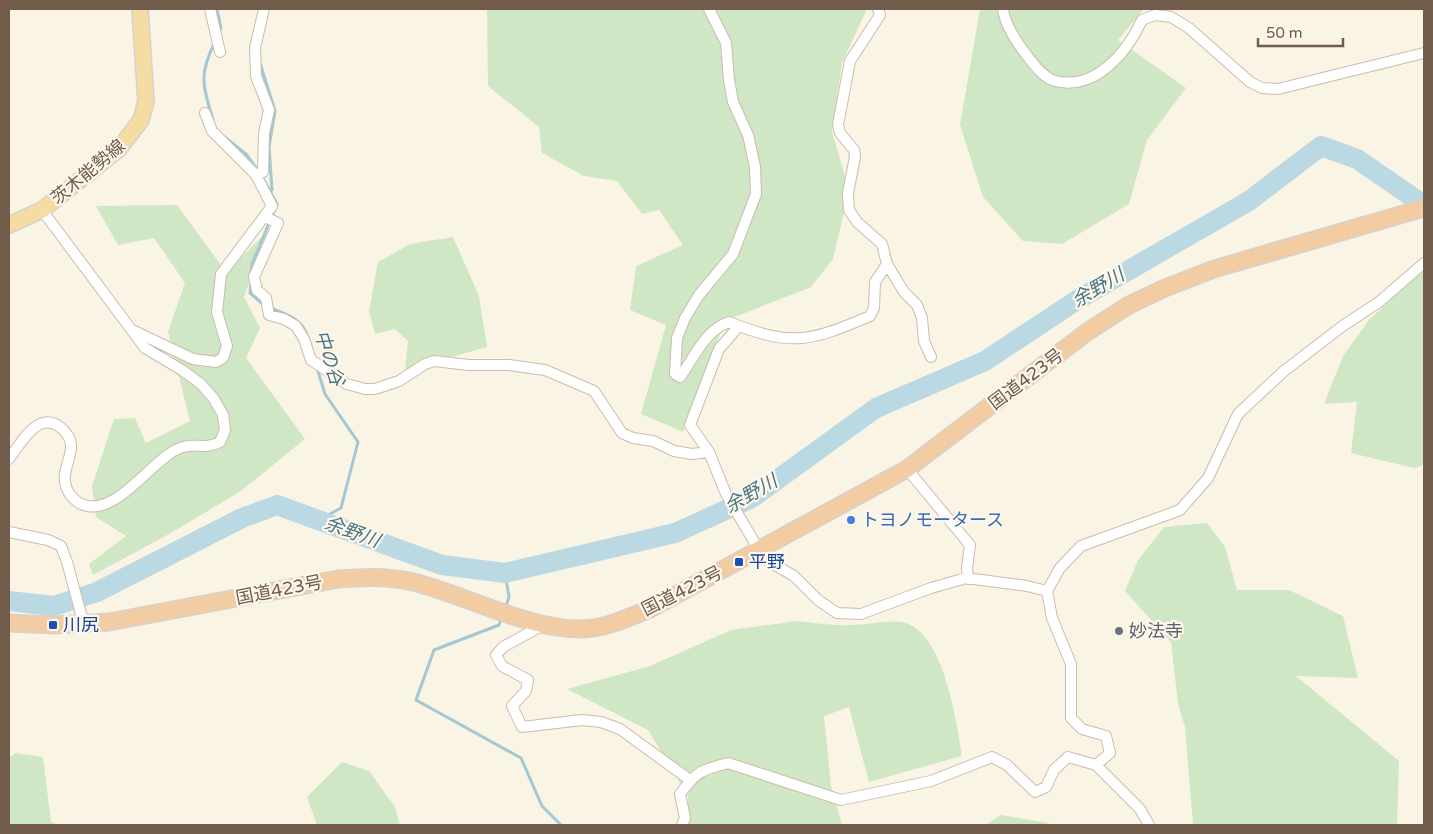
<svg xmlns="http://www.w3.org/2000/svg" width="1433" height="834" viewBox="0 0 1433 834" font-family="'Varela Round','Noto Sans JP',sans-serif">
<style>
.green{fill:#d0e7c5}
.lines{fill:none;stroke-linecap:round;stroke-linejoin:round}
.stream{stroke:#a2c8d3;stroke-width:3}
.river{stroke:#bbd9e2;stroke-width:20}
.minor-casing{stroke:#cbbcac;stroke-width:12}
.primary-casing{stroke:#d7d1cd;stroke-width:18}
.trunk-casing{stroke:#d7d1cd;stroke-width:19}
.minor{stroke:#fff;stroke-width:10}
.primary{stroke:#f4dca2;stroke-width:15}
.trunk{stroke:#f2cca2;stroke-width:16}
.shop-dot{fill:#3f7fe0;stroke:#fdf8eb;stroke-width:2}
.transit-dot{fill:#1a4fb4;stroke:#fdf8eb;stroke-width:2}
.worship-dot{fill:#6b7280;stroke:#fdf8eb;stroke-width:2}
.labels{text-anchor:middle;dominant-baseline:central;stroke-width:4.5;stroke-linejoin:round;paint-order:stroke}
.street-label{font-size:18px;fill:#715c4c;stroke:#fdf8eb}
.shop-label{font-size:18px;fill:#366cbe;stroke:#fdf8eb;text-anchor:start}
.transit-label{font-size:18px;fill:#164399;stroke:#fdf8eb;text-anchor:start}
.worship-label{font-size:18px;fill:#5b616d;stroke:#fdf8eb;text-anchor:start}
.water-label{font-size:19px;font-style:italic;fill:#487483;stroke:#fdf8eb}
</style>
<rect width="100%" height="100%" fill="#faf4e5"/>
<path class="green" d="M487,9H867L842,63L832,131L849,191L833,259L811,287L725,321L683,432L641,414L666,325L630,310L636,266L683,245L659,210L642,214L617,181L584,176L542,153L539,127L488,86Z
M980,9H1144L1118,40L1186,88L1147,140L1129,204L1062,244L1023,241L983,197L960,125Z
M177,205L226,272L266,233L244,297L260,328L246,358L305,439L241,491L171,533L93,575L89,564L126,536L96,517L92,486L114,419L135,418L146,443L190,421L168,332L185,283L154,238L118,245L96,206Z
M453,237L479,296L487,347L405,370L408,341L395,329L375,334L369,311L378,262L410,244Z
M1424,268V465L1414,468L1351,453L1357,402L1324,404L1343,356L1369,320Z
M1207,523L1225,547L1237,590H1289L1343,616L1358,678L1296,676L1399,761L1397,825H1193L1185,727L1178,704L1171,642L1125,591L1138,560L1164,527Z
M798,621C816,623 834,626 852,625C868,625 887,620 902,622C944,630 957,723 962,756L869,782L849,707L824,716L831,786L842,825H688V796L648,730L567,689L650,666L731,630Z
M15,753L43,757L51,822L59,825H9V758Z
M342,762L369,771L395,807L400,825H317L307,797Z
M1001,815L1048,823L1052,825H985Z"/>
<g class="lines">
<path class="stream" d="M217,9L221,28L218,34
M259,60L275,111L269,147L272,190
M213,120C203,85 198,76 215,42
M226,138L247,155L258,171
M251,273L252,264L277,204L264,180
M251,281L250,293L265,306
M271,308C288,315 303,319 308,338
M317,368L325,394L358,442L341,508L321,519
M505,609L509,597L505,573
M502,617L499,625L434,650L416,700L521,758L542,806L561,825"/>
<path class="river" d="M9,601L54,606L97,592L242,518L277,505L442,565L505,573L675,533L752,498L876,408L985,361L1077,300L1249,201L1321,146L1357,159L1424,205"/>
<defs>
<path id="minor" d="M210,9L220,52
M709,9L726,43L729,80L733,102L748,135L755,167L756,194L733,254L699,295L685,318L677,338L675,374L680,377C695,357 704,331 729,322C792,347 809,342 870,316L874,308L875,282L887,264
M878,9L880,15L850,61L838,125L840,133L854,150L855,157L848,193L849,210L857,222L882,244L887,264L904,292L917,305L922,318L924,341L931,357
M1003,9C1005,25 1015,40 1025,53C1032,62 1043,78 1055,81C1096,91 1127,52 1142,20L1155,15L1171,17L1189,28L1250,82L1262,88L1278,89L1424,53
M256,175L263,172L264,133L269,110L256,76L255,48L264,9
M265,217L278,223L254,277L257,290L266,298L269,315L284,319L296,326L304,339L311,360L347,384L365,389H375L399,381L425,364L434,361L469,365H509L545,370L594,391L622,433L633,438L653,441L674,451L692,454L709,452
M739,326L719,349L690,425L709,452L726,494L759,550L768,561L794,576L818,600L837,613L861,614L931,588L966,578L1027,586L1047,591
M134,331L193,359L216,362L223,358L227,346L217,312L221,274L272,206L256,175L212,131L205,113
M9,459C20,444 38,410 60,427C65,431 71,438 71,446C71,456 66,465 65,475C63,489 74,504 88,506C121,512 156,454 183,447C197,443 204,450 220,442L225,430L223,415L214,399L201,384L182,370L145,348L42,210
M907,469L970,545L967,568L968,579
M9,532L48,540L61,546L67,562L84,625
M545,624L503,647L496,655L502,666L528,680L526,691L512,706L522,727L582,720L601,722L620,729L690,780
M1096,765L1110,753L1106,736L1082,729L1071,718V664L1052,618L1047,591L1060,568L1081,546L1180,510L1208,478L1238,414L1284,371L1344,325L1379,302L1424,263
M682,825L685,818L680,794C697,771 701,770 728,763L841,800L931,781L992,757L1007,765L1035,792L1046,787L1054,770L1068,757L1096,765L1140,809L1149,825"/>
<path id="primary" d="M9,225L42,210L119,149L141,120L146,101L140,9"/>
<path id="trunk" d="M9,623L53,625L109,622L338,579C363,577 388,576 413,582C466,595 529,630 583,629C607,628 630,617 652,608L907,469L1087,332L1129,305L1165,288L1214,269L1424,208"/>
</defs>
<use href="#minor" class="minor-casing"/>
<use href="#primary" class="primary-casing"/>
<use href="#trunk" class="trunk-casing"/>
<use href="#minor" class="minor"/>
<use href="#primary" class="primary"/>
<use href="#trunk" class="trunk"/>
</g>
<circle class="shop-dot" cx="851" cy="520" r="5"/>
<g class="transit-dot">
<rect x="734" y="557" width="10" height="10" rx="2.5"/>
<rect x="48" y="620" width="10" height="10" rx="2.5"/>
</g>
<circle class="worship-dot" cx="1119" cy="631" r="5"/>
<g class="labels">
<g class="street-label">
<text transform="translate(88 172) rotate(-40)">茨木能勢線</text>
<text transform="translate(1026 379) rotate(-37)">国道423号</text>
<text transform="translate(279 590) rotate(-11)">国道423号</text>
<text transform="translate(682 591) rotate(-27)">国道423号</text>
</g>
<g class="shop-label">
<text x="861" y="520">トヨノモータース</text>
</g>
<g class="transit-label">
<text x="749" y="562">平野</text>
<text x="63" y="625">川尻</text>
</g>
<g class="worship-label">
<text x="1129" y="631">妙法寺</text>
</g>
<g class="water-label">
<text transform="translate(1098 288) rotate(-31)">余野川</text>
<text transform="translate(329 358) rotate(72)">中の谷</text>
<text transform="translate(751 494) rotate(-30)">余野川</text>
<text transform="translate(352 532) rotate(20)">余野川</text>
</g>
</g>
<rect width="1433" height="834" fill="none" stroke="#715c4c" stroke-width="20"/>
<path d="M1258 38v8h85v-8" fill="none" stroke="#715c4c" stroke-width="2.5"/>
<text x="1266" y="38" font-size="15" fill="#715c4c" stroke="#fdf8eb" stroke-width="4" paint-order="stroke">50 m</text>
</svg>
